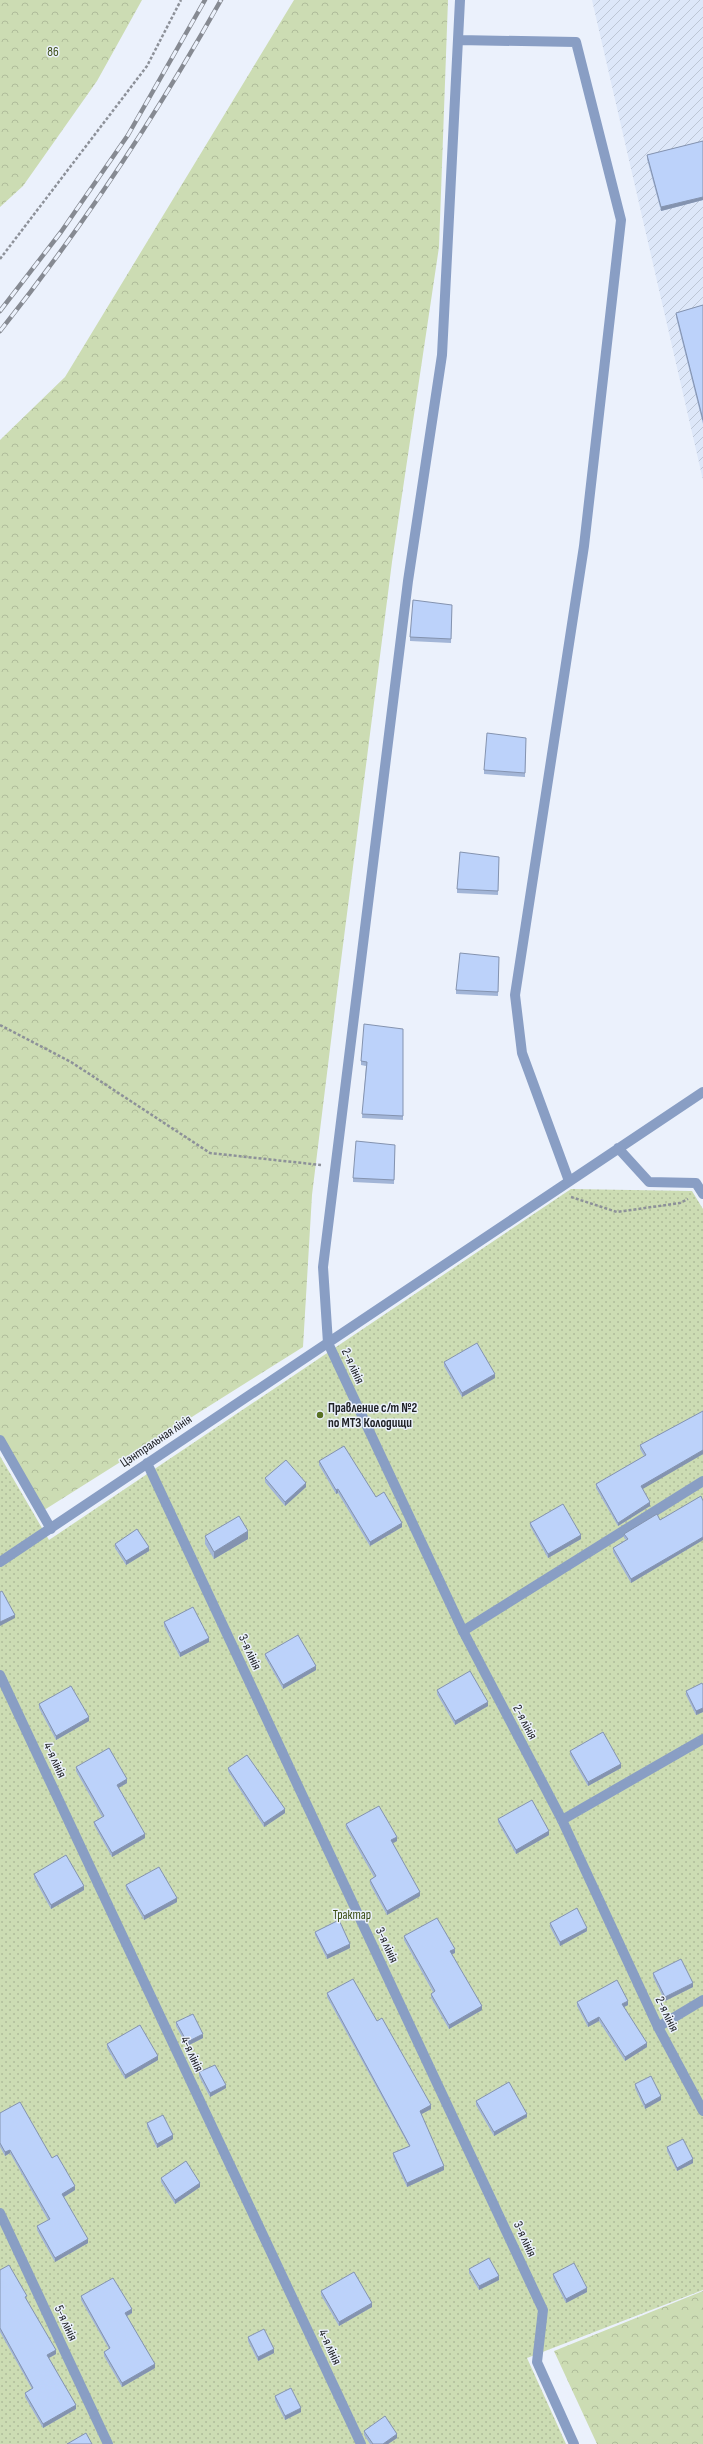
<svg xmlns="http://www.w3.org/2000/svg" width="703" height="2444" viewBox="0 0 703 2444" font-family="'Sofia Sans Condensed',sans-serif">
<style>
.industrial{fill:url(#industrial-furrows)}
.forest{fill:url(#forest-crowns)}
.garden{fill:url(#garden-dots)}
.lines{fill:none;stroke-linecap:round;stroke-linejoin:round}
.path{stroke:#8d9199;stroke-width:2.5;stroke-dasharray:3 2;stroke-linecap:butt}
.service{stroke:#899ec4;stroke-width:10}
.minor{stroke:#899ec4;stroke-width:10}
.rail-casing{stroke:#868a92;stroke-width:4.5}
.rail{stroke:#ebf1fc;stroke-width:3;stroke-dasharray:9;stroke-linecap:butt}
.wall{fill:#a2b5d7}
.shaded-wall{fill:#8493af}
.building{fill:#bcd2fa;stroke:#8493af}
.poi-dot{fill:#587123;stroke:#ebf1fc;stroke-width:1.5}
.labels{text-anchor:middle;dominant-baseline:central;stroke-width:3;stroke-linejoin:round;paint-order:stroke}
.park-label{font-size:13px;fill:#3b4d13;stroke:#ebf1fc}
.street-label{font-size:13px;fill:#202226;stroke:#ebf1fc}
.poi-label{font-size:13px;font-weight:bold;fill:#202226;stroke:#ebf1fc;text-anchor:start}
</style>
<defs>
<pattern id="industrial-furrows" width="10" height="10" patternUnits="userSpaceOnUse"><rect width="10" height="10" fill="#dde7f9"/><path d="M-1 1l2-2M0 10L10 0M9 11l2-2" fill="none" stroke="#bdc6d5"/></pattern>
<pattern id="forest-crowns" width="20" height="18" patternUnits="userSpaceOnUse"><rect width="20" height="18" fill="#ccdcb3"/><path d="M2 6a3 3 0 1 1 6 0M12 15a3 3 0 1 1 6 0" fill="none" stroke="#afbc9a"/></pattern>
<pattern id="garden-dots" width="8" height="8" patternUnits="userSpaceOnUse"><rect width="8" height="8" fill="#ccdcb3"/><path d="M2 2h.1M6 6h.1" fill="none" stroke="#afbc9a" stroke-width="1.8" stroke-linecap="round"/></pattern>
</defs>
<rect width="100%" height="100%" fill="#ebf1fc"/>
<path class="industrial" d="M592,0H703V480Z"/>
<path class="forest" d="M0,0H142L97,81L23,186L0,207Z
M294,0H448L439,247L392,562L338,984L312,1195L303,1347L41,1512L0,1440V440L65,377Z
M703,2291V2444H597L554,2351Z"/>
<path class="garden" d="M571,1189L692,1191L703,1209V2290L527,2358L566,2444H0V1456L49,1540Z"/>
<g class="lines">
<path class="path" d="M0,259L147,66L181,0
M0,1025L71,1062L210,1153L321,1165
M571,1197L617,1212L680,1203L688,1199"/>
<path class="service" d="M463,1631L703,1481
M562,1820L703,1739
M658,2027L703,2000"/>
<path class="minor" d="M460,0L442,355L408,581L323,1267L328,1343L463,1631L562,1820L658,2027L703,2111
M458,40L576,42L621,220L584,546L515,995L522,1053L569,1181
M618,1148L649,1182L696,1183L703,1194
M0,1440L51,1529
M147,1463L543,2310L537,2362L574,2444
M0,1562L703,1092
M0,1675L361,2444
M0,2213L108,2444"/>
<defs>
<path id="rail" d="M0,311L61,232L128,135L205,0
M0,331C83,227 156,116 221,0"/>
</defs>
<use href="#rail" class="rail-casing"/>
<use href="#rail" class="rail"/>
</g>
<path class="wall" d="M703,141V200L661,211L647,159V155Z
M703,305V424L676,317V313Z
M452,605L451,643L410,641V637Z
M526,738L525,777L484,774V770Z
M499,857L498,895L457,893V889Z
M499,957L498,996L456,994V990Z
M403,1029V1120L362,1118L366,1066L361,1065V1061Z
M395,1145L394,1184L353,1182V1178Z
M444,1362L495,1378L462,1397L444,1366Z
M703,1411V1454L642,1489L650,1506L618,1526L596,1488V1484L644,1456L640,1449V1445Z
M319,1461L376,1497L402,1527L370,1546L338,1493L336,1494L319,1465Z
M265,1478L306,1487L285,1506L265,1482Z
M703,1501V1540L631,1583L613,1552V1548L626,1540L624,1538V1534L660,1520Z
M530,1523L581,1539L548,1558L530,1526Z
M205,1536L248,1539L214,1559L205,1544Z
M115,1544L149,1551L126,1565L115,1548Z
M164,1622L209,1642L180,1657L164,1626Z
M265,1654L316,1670L283,1689L265,1657Z
M703,1685V1712L696,1715L686,1695V1691Z
M437,1690L488,1706L455,1725L437,1694Z
M39,1704L89,1721L56,1740L39,1708Z
M570,1751L621,1768L588,1786L570,1755Z
M76,1767L127,1783L118,1788L145,1838L112,1857L94,1825V1822L102,1817L76,1771Z
M228,1768L285,1813L264,1827L228,1771Z
M498,1819L549,1835L516,1854L498,1822Z
M346,1824L397,1841L392,1843L420,1896L387,1915L370,1884V1880L374,1877L346,1828Z
M34,1874L84,1890L51,1909L34,1878Z
M126,1885L177,1902L144,1920L126,1889Z
M550,1923L587,1931L560,1946L550,1927Z
M315,1932L350,1948L327,1959L315,1935Z
M404,1936L455,1953L452,1954L482,2010L449,2029L431,1998V1994L433,1992L404,1940Z
M653,1973L693,1987L665,2001L653,1977Z
M327,1993L377,2021L431,2109L421,2114L444,2170L407,2187L393,2157V2153L409,2146L327,1997Z
M577,2002L628,2005L624,2007L647,2047L625,2061L599,2021L588,2027L577,2006Z
M176,2022L203,2038L187,2046L176,2026Z
M107,2044L158,2060L125,2079L107,2048Z
M199,2072L226,2088L210,2097L199,2076Z
M635,2084L661,2100L645,2109L635,2088Z
M476,2101L527,2117L494,2136L476,2105Z
M0,2113L52,2158L75,2190L64,2197L88,2243L55,2262L37,2230V2226L48,2220L10,2153L5,2156L0,2147Z
M147,2123L173,2139L157,2148L147,2127Z
M667,2147L693,2163L677,2171L667,2151Z
M161,2178L200,2187L175,2204L161,2182Z
M469,2269L499,2280L479,2290L469,2273Z
M0,2270L27,2300L56,2354L49,2358L76,2409L43,2428L25,2397V2393L32,2389L0,2332Z
M553,2274L587,2292L566,2303L553,2278Z
M321,2291L372,2307L339,2326L321,2295Z
M81,2296L132,2313L127,2316L155,2368L122,2387L104,2356V2352L109,2349L81,2300Z
M248,2337L274,2353L258,2361L248,2341Z
M275,2396L301,2412L285,2420L275,2400Z
M364,2431L397,2438L388,2444H370L364,2435Z"/>
<path class="shaded-wall" d="M703,197V200L661,211V207Z
M495,1374V1378L462,1397V1393Z
M703,1450V1454L641,1490V1486Z
M306,1483V1487L285,1506V1502Z
M338,1489V1493L336,1494V1490Z
M650,1502V1506L618,1526V1523Z
M402,1523V1527L370,1546V1542Z
M248,1531V1539L214,1559V1552Z
M581,1535V1539L548,1558V1554Z
M703,1537V1540L631,1583V1579Z
M149,1547V1551L126,1565V1561Z
M15,1615V1618L0,1626V1622Z
M209,1638V1642L180,1657V1653Z
M316,1666V1670L283,1689V1685Z
M488,1702V1706L455,1725V1721Z
M703,1708V1712L696,1715V1711Z
M89,1717V1721L56,1740V1736Z
M621,1764V1768L588,1786V1782Z
M127,1779V1783L117,1789V1785Z
M285,1809V1813L264,1827V1823Z
M549,1831V1835L516,1854V1850Z
M145,1834V1838L112,1857V1853Z
M397,1837V1841L391,1844V1840Z
M84,1886V1890L51,1909V1905Z
M420,1892V1896L387,1915V1911Z
M177,1898V1902L144,1920V1916Z
M587,1928V1931L560,1946V1942Z
M350,1944V1948L327,1959V1955Z
M455,1949V1953L450,1955V1951Z
M693,1983V1987L665,2001V1997Z
M628,2001V2005L622,2008V2004Z
M482,2006V2010L449,2029V2025Z
M599,2017V2021L588,2027V2023Z
M203,2034V2038L187,2046V2042Z
M647,2043V2047L625,2061V2057Z
M158,2056V2060L125,2079V2075Z
M226,2085V2088L210,2097V2093Z
M661,2096V2100L645,2109V2105Z
M431,2105V2109L420,2115V2111Z
M527,2114V2117L494,2136V2132Z
M173,2135V2139L157,2148V2144Z
M10,2150V2153L5,2156V2152Z
M693,2159V2163L677,2171V2168Z
M444,2166V2170L407,2187V2183Z
M200,2183V2187L175,2204V2200Z
M75,2186V2190L62,2198V2194Z
M88,2239V2243L55,2262V2258Z
M499,2276V2280L479,2290V2286Z
M587,2288V2292L566,2303V2299Z
M372,2303V2307L339,2326V2322Z
M132,2309V2313L125,2317V2313Z
M274,2349V2353L258,2361V2357Z
M56,2350V2354L47,2359V2355Z
M155,2364V2368L122,2387V2383Z
M76,2405V2409L43,2428V2424Z
M301,2408V2412L285,2420V2416Z
M397,2434V2438L388,2444H383Z"/>
<path class="building" d="M703,141V197L661,207L647,155Z
M703,305V420L676,313Z
M413,600L452,605L451,639L410,637Z
M487,733L526,738L525,773L484,770Z
M460,852L499,857L498,891L457,889Z
M460,953L499,957L498,992L456,990Z
M364,1024L403,1029V1116L362,1114L367,1062L361,1061Z
M356,1141L395,1145L394,1180L353,1178Z
M477,1343L495,1374L462,1393L444,1362Z
M703,1411V1450L641,1486L650,1502L618,1523L596,1484L646,1455L640,1445Z
M344,1446L376,1497L384,1492L402,1523L370,1542L338,1489L336,1490L319,1461Z
M286,1460L306,1483L285,1502L265,1478Z
M701,1496L703,1501V1537L631,1579L613,1548L628,1539L624,1534L657,1514L660,1520Z
M563,1504L581,1535L548,1554L530,1523Z
M239,1516L248,1531L214,1552L205,1536Z
M137,1529L149,1547L126,1561L115,1544Z
M2,1591L15,1615L0,1622V1592Z
M193,1607L209,1638L180,1653L164,1622Z
M298,1635L316,1666L283,1685L265,1654Z
M470,1671L488,1702L455,1721L437,1690Z
M702,1683L703,1685V1708L696,1711L686,1691Z
M71,1686L89,1717L56,1736L39,1704Z
M603,1732L621,1764L588,1782L570,1751Z
M109,1748L127,1779L117,1785L145,1834L112,1853L94,1822L104,1816L76,1767Z
M247,1755L285,1809L264,1823L228,1768Z
M532,1800L549,1831L516,1850L498,1819Z
M379,1806L397,1837L391,1840L420,1892L387,1911L370,1880L376,1876L346,1824Z
M66,1855L84,1886L51,1905L34,1874Z
M159,1867L177,1898L144,1916L126,1885Z
M577,1908L587,1928L560,1942L550,1923Z
M437,1918L455,1949L450,1951L482,2006L449,2025L431,1994L435,1991L404,1936Z
M339,1920L350,1944L327,1955L315,1932Z
M681,1959L693,1983L665,1997L653,1973Z
M353,1979L377,2021L382,2018L431,2105L420,2111L444,2166L407,2183L393,2153L410,2146L327,1993Z
M617,1980L628,2001L622,2004L647,2043L625,2057L599,2017L588,2023L577,2002Z
M193,2014L203,2034L187,2042L176,2022Z
M140,2025L158,2056L125,2075L107,2044Z
M215,2065L226,2085L210,2093L199,2072Z
M651,2076L661,2096L645,2105L635,2084Z
M509,2082L527,2114L494,2132L476,2101Z
M20,2102L52,2158L57,2155L75,2186L62,2194L88,2239L55,2258L37,2226L50,2219L10,2150L5,2152L0,2143V2113Z
M163,2115L173,2135L157,2144L147,2123Z
M683,2139L693,2159L677,2168L667,2147Z
M186,2161L200,2183L175,2200L161,2178Z
M489,2258L499,2276L479,2286L469,2269Z
M574,2263L587,2288L566,2299L553,2274Z
M9,2265L27,2296L25,2297L56,2350L47,2355L76,2405L43,2424L25,2393L33,2388L0,2328V2270Z
M354,2272L372,2303L339,2322L321,2291Z
M113,2278L132,2309L125,2313L155,2364L122,2383L104,2352L110,2348L81,2296Z
M264,2329L274,2349L258,2357L248,2337Z
M291,2388L301,2408L285,2416L275,2396Z
M385,2416L397,2434L383,2444H373L364,2431Z
M86,2433L92,2444H67Z"/>
<circle class="poi-dot" cx="320" cy="1415" r="4"/>
<g class="labels">
<g class="park-label">
<text x="53" y="52">86</text>
<text x="352" y="1915">Трактар</text>
</g>
<g class="street-label">
<text transform="translate(353 1366) rotate(65)">2-я лінія</text>
<text transform="translate(156 1441) rotate(-34)">Цэнтральная лінія</text>
<text transform="translate(250 1652) rotate(65)">3-я лінія</text>
<text transform="translate(525 1722) rotate(62)">2-я лінія</text>
<text transform="translate(55 1760) rotate(65)">4-я лінія</text>
<text transform="translate(387 1945) rotate(65)">3-я лінія</text>
<text transform="translate(667 2014) rotate(64)">2-я лінія</text>
<text transform="translate(192 2054) rotate(65)">4-я лінія</text>
<text transform="translate(525 2239) rotate(65)">3-я лінія</text>
<text transform="translate(66 2323) rotate(65)">5-я лінія</text>
<text transform="translate(330 2347) rotate(65)">4-я лінія</text>
</g>
<g class="poi-label">
<text x="328" y="1408">Правление с/т №2<tspan x="328" dy="15">по МТЗ Колодищи</tspan></text>
</g>
</g>
</svg>
